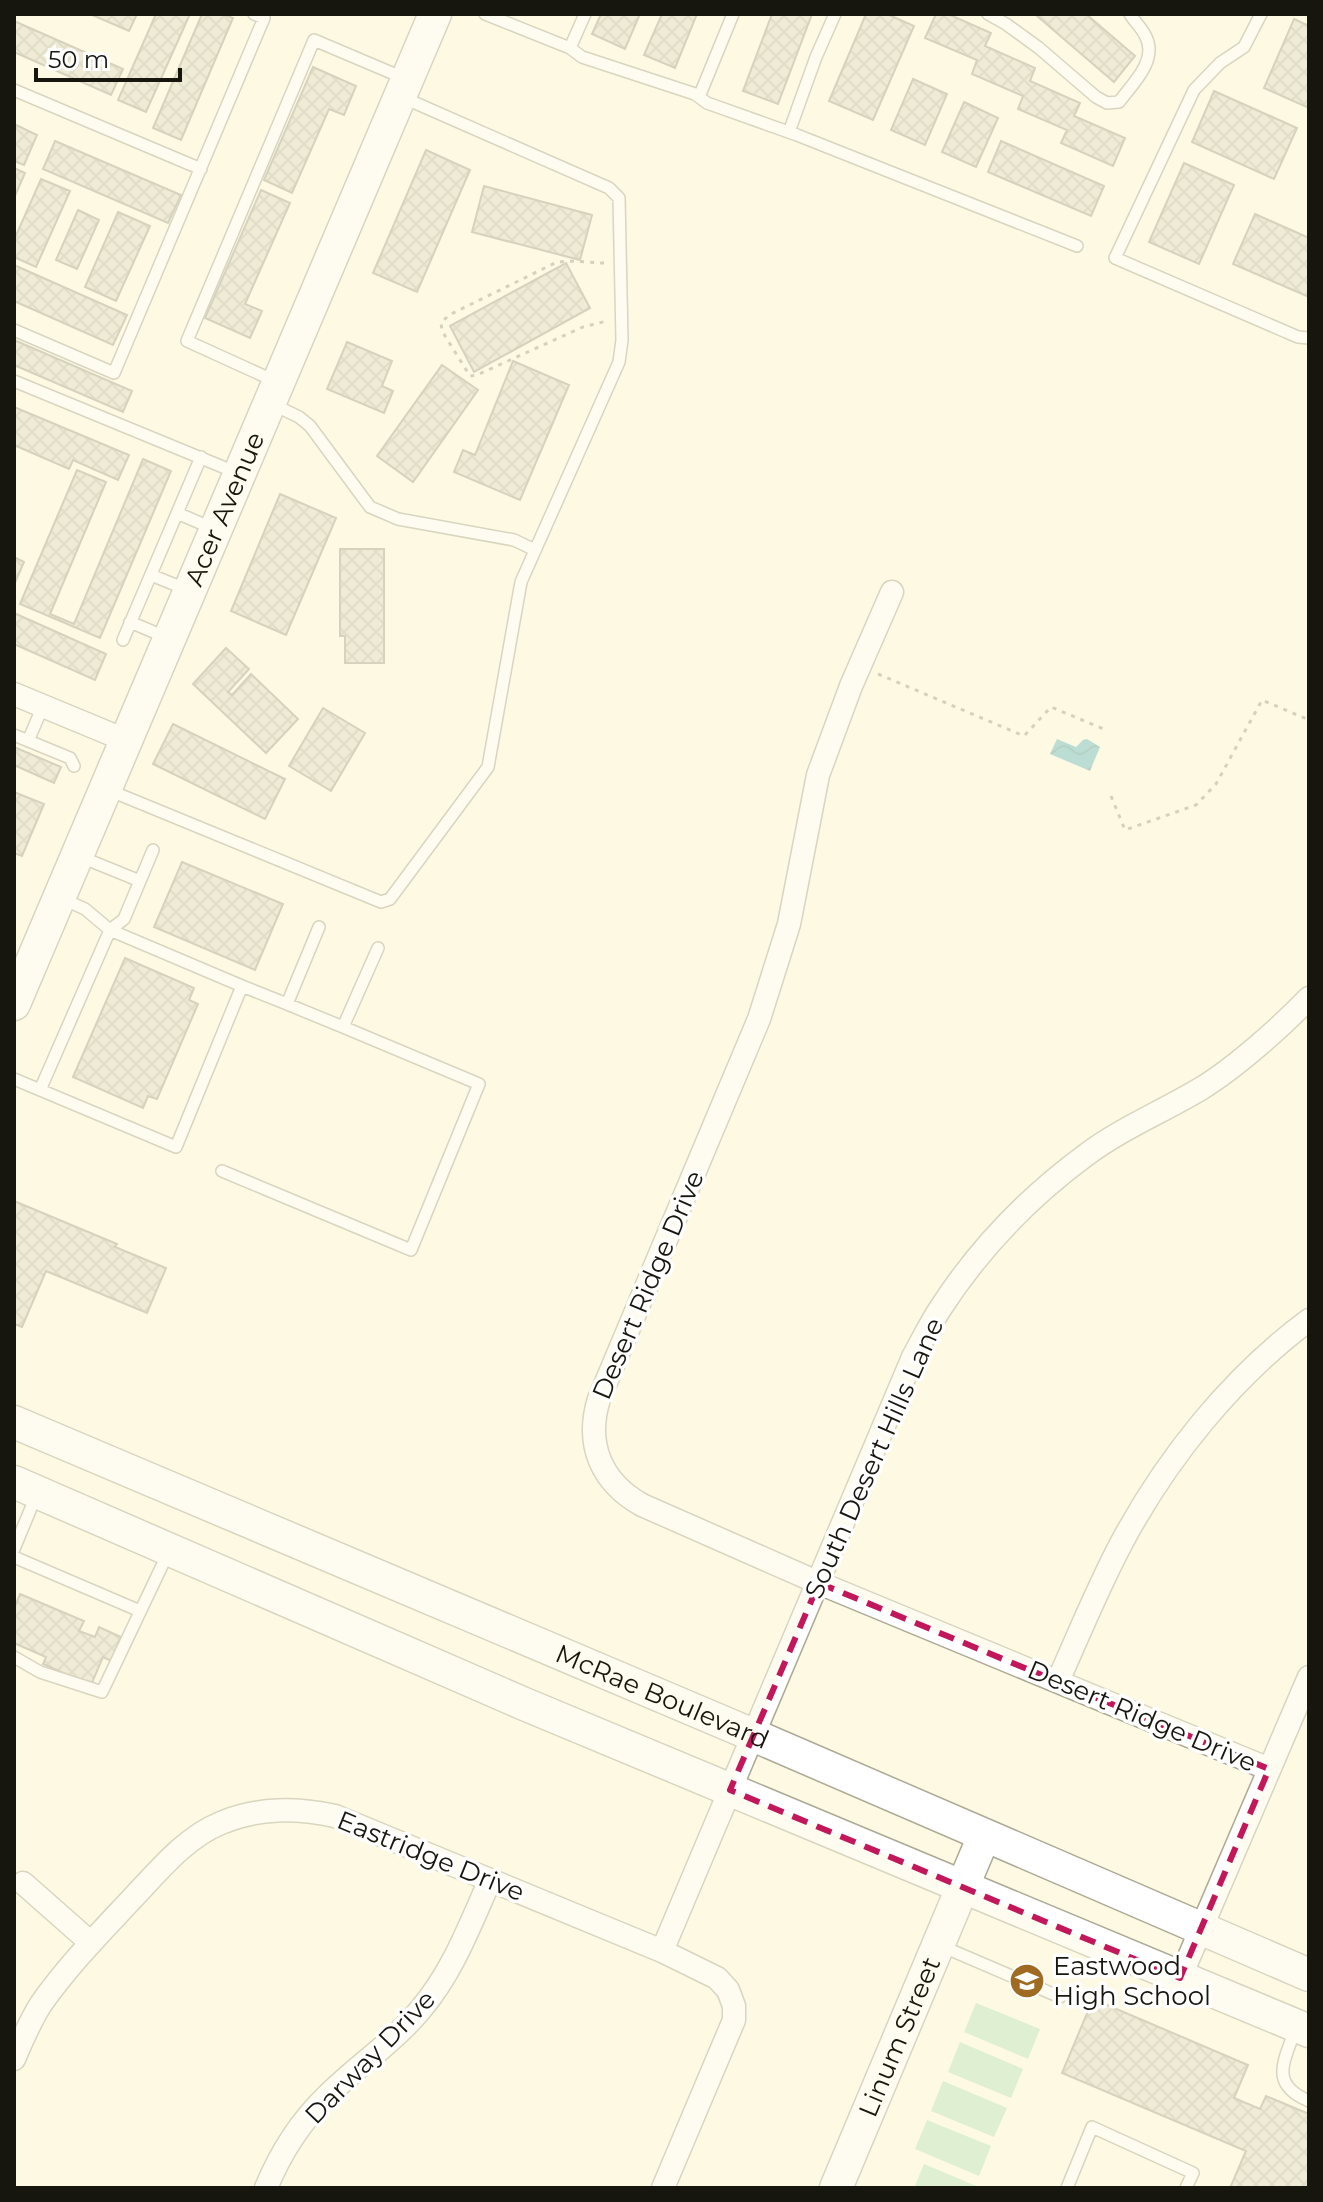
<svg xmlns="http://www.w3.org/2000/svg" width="1323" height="2202" viewBox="0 0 1323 2202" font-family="Montserrat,sans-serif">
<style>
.pitch{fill:#b8e3bd}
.water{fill:url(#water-waves)}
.building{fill:url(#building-cross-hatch);stroke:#a6a28e;stroke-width:2}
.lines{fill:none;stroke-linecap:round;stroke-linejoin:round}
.lane-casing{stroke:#aca994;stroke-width:14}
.street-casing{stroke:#aca994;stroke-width:25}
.secondary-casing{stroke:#aca994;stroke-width:35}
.path{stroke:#a4a191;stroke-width:3;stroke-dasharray:4 6;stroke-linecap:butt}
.lane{stroke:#fff;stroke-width:11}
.street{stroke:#fff;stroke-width:22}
.secondary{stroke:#fff;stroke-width:32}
.marked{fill:none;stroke:#c2185b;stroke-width:6;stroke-dasharray:16 10;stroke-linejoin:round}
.labels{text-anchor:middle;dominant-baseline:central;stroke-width:7;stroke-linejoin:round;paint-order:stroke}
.street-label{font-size:26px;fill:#17160e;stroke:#fff}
.poi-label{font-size:26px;fill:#17160e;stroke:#fff;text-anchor:start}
</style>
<defs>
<pattern id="water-waves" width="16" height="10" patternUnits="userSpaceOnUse" patternTransform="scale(2)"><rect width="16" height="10" fill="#6ebbbe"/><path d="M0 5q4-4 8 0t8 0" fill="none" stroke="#5fa0a2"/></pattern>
<pattern id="building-cross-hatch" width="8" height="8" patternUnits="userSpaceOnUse" patternTransform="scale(2)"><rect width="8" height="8" fill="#ddd9c4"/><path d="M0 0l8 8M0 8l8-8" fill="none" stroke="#bdbaa7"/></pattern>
</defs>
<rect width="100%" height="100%" fill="#fdf9e3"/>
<path class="pitch" d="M976,2003L1040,2029L1028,2059L964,2032Z
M960,2042L1023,2069L1011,2098L948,2072Z
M943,2081L1007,2108L994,2137L931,2111Z
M927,2120L991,2146L979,2176L915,2149Z
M924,2164L981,2188H914Z"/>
<path class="water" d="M1057,739L1076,747L1083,740L1087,739L1100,747L1090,771L1050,754Z"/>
<path class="building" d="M90,14H137L129,31Z
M156,14H190L146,112L118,100Z
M202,14H223L233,18L181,140L153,128Z
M601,14H640L625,49L592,34Z
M662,14H697L675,68L644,55Z
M772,14H812L778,104L743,91Z
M866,14H887L914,26L873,120L829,101Z
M936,14H948L991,33L985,46L1035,68L1030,81L1080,103L1074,116L1125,138L1113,166L1061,143L1067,130L1018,109L1023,96L972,74L977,60L925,38Z
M1039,14H1086L1135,56L1114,82L1037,16Z
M1294,19L1309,26V108L1264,88Z
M14,21L123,69L111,95L14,52Z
M313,67L356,86L344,115L329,109L292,193L264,180Z
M913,79L947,94L925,145L891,130Z
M1214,91L1297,128L1274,179L1192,142Z
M964,102L998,118L976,167L942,152Z
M14,124L37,135L24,165L14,161Z
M55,141L181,195L168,223L43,169Z
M1001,141L1104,186L1091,216L988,172Z
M426,150L470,170L417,292L373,273Z
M1184,163L1234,185L1199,264L1149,242Z
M14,168L25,173L14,198Z
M41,179L70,191L36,267L14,257V240Z
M484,186L592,215L580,260L472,232Z
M261,190L290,203L245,304L262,311L250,338L205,318Z
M78,210L99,220L77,269L56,260Z
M118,212L150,226L116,301L85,287Z
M1255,214L1309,238V297L1233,264Z
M566,263L590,308L474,372L450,326Z
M14,265L127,315L113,345L14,301Z
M14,340L132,391L123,412L14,365Z
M347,342L392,361L382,386L393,391L384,413L327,389Z
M513,361L569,385L520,500L454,472L463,450L475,455Z
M442,365L478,390L413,482L377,456Z
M14,407L129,455L118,480L73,460L69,469L14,445Z
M143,459L171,471L100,638L20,604L77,470L106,482L50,614L74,624Z
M280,494L336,518L286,635L231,611Z
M340,549H384V663H345V636H340Z
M14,557L24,562L14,585Z
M14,613L106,654L95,680L14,644Z
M226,648L249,669L228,692L232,695L251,674L298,719L266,753L193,684Z
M323,708L365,733L331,791L289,766Z
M173,724L285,779L265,819L153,764Z
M14,747L61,767L54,783L14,765Z
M14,792L44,804L22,856L14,853Z
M182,862L283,904L255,970L154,927Z
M125,958L194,988L189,1000L198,1004L157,1099L148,1096L143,1108L73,1077Z
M14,1201L117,1244L115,1247L166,1268L147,1313L46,1271L22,1327L14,1324Z
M20,1594L84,1621L79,1631L95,1637L99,1627L121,1637L111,1661L103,1657L91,1685L43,1664L46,1657L14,1643V1609Z
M1093,1999L1248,2065L1234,2098L1260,2109L1266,2096L1309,2114V2188H1230L1246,2151L1062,2073Z"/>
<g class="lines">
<defs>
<path id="lane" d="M485,14L570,48L582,57L695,94L707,103L797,135L1077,246
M988,14L1006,24L1039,48L1096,97L1107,103L1119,102C1133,83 1159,60 1145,35C1141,27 1134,21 1130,14
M1261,14L1244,47L1220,63L1194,90L1115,258L1298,337L1309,338
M570,48L585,14
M14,90L201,169
M699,97L733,14
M789,132L816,57L835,14
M14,330L114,373L264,18L254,14
M14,381L235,472
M275,381L187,341L314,40L406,79
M274,405L299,417L310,426L370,507L398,519L514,540L535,550
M177,513L214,529
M151,575L188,590
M130,622L168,638
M123,640L201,457
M14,735L70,758L74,766
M28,741L43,706
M106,789L381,902L390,899L488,767L521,582L619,362L622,340L619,198L609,188L404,98
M81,857L140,881
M110,930L124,919L153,850
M242,986L287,1004L319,927
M287,1004L343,1027L378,948
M14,1079L176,1147L242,986L110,930
M40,1090L110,930L85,909L63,899
M222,1171L411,1250L479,1084L343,1027
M14,1549L36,1496
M14,1557L140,1611
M14,1657L40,1672L102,1692L169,1551
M939,1945L1060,1997
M1295,2030C1284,2062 1269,2084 1309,2101
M1067,2188L1092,2127L1193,2173L1186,2188"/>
<path id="street" d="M892,592L851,686L818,775L789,924L759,1019L599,1399C585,1444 601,1482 642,1505L819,1583L1269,1769
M14,694L125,740
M1058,1681C1079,1634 1098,1587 1122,1542C1167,1458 1232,1377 1309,1320
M23,1883L91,1943
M662,1951L913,1357C922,1341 930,1324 940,1309C978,1250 1029,1197 1086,1155C1122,1128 1164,1111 1202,1088C1236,1067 1281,1027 1309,998
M1180,1978L1309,1677
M14,2059C22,2040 30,2021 41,2004C67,1967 99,1934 129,1902C157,1873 184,1838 221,1823C259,1807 296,1808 335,1816L662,1951L717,1978L728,1990L734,2006V2020L663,2188
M266,2188C280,2154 300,2122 327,2096C357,2066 394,2042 421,2009C453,1971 470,1925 490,1880"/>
<g id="secondary">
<path id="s1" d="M14,1004L435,14"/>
<path id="s2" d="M14,1422L753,1735L1309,1975"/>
<path d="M14,1482L522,1703L1309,2031"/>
<path id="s3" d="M836,2188L984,1836"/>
</g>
</defs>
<use href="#lane" class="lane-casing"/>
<use href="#street" class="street-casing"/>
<use href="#secondary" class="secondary-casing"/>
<path class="path" d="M604,263C588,263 570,259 555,263L449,315L441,323L442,331L470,376L477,375L583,327L607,321
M878,674L1024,736L1051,707L1106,730
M1111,796L1125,830L1196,805L1216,784L1262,700L1309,720"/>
<use href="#lane" class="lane"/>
<use href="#street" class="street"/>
<use href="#secondary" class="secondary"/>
</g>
<path d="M0 0H1323V2202H0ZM819,1583L1269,1769L1180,1978L730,1790Z" fill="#fdf9e3" fill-opacity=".55" fill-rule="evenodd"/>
<path class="marked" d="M819,1583L1269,1769L1180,1978L730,1790Z"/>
<defs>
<symbol id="school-disc" viewBox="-11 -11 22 22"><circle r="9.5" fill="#9f6b23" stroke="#fff"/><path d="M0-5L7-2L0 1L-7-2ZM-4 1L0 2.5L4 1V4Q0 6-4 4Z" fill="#fff"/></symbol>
</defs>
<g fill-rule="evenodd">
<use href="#school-disc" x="1007" y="1961" width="40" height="40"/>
</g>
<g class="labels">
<g class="street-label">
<text stroke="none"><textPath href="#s1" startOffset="538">Acer Avenue</textPath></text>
<text transform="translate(648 1285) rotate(-67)">Desert Ridge Drive</text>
<text transform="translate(874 1458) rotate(-66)">South Desert Hills Lane</text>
<text stroke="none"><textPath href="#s2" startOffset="704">McRae Boulevard</textPath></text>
<text transform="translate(1142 1716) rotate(23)">Desert Ridge Drive</text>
<text transform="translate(431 1856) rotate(22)">Eastridge Drive</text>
<text stroke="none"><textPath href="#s3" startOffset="164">Linum Street</textPath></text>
<text transform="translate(370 2057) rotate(-46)">Darway Drive</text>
</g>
<g class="poi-label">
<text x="1053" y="1966">Eastwood<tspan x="1053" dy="30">High School</tspan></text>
</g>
</g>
<rect width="1323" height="2202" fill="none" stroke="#17160e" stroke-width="32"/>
<path d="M36 68v12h144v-12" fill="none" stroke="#17160e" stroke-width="4"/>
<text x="48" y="68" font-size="24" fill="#17160e" stroke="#ffffff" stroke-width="6" paint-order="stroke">50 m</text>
</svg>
